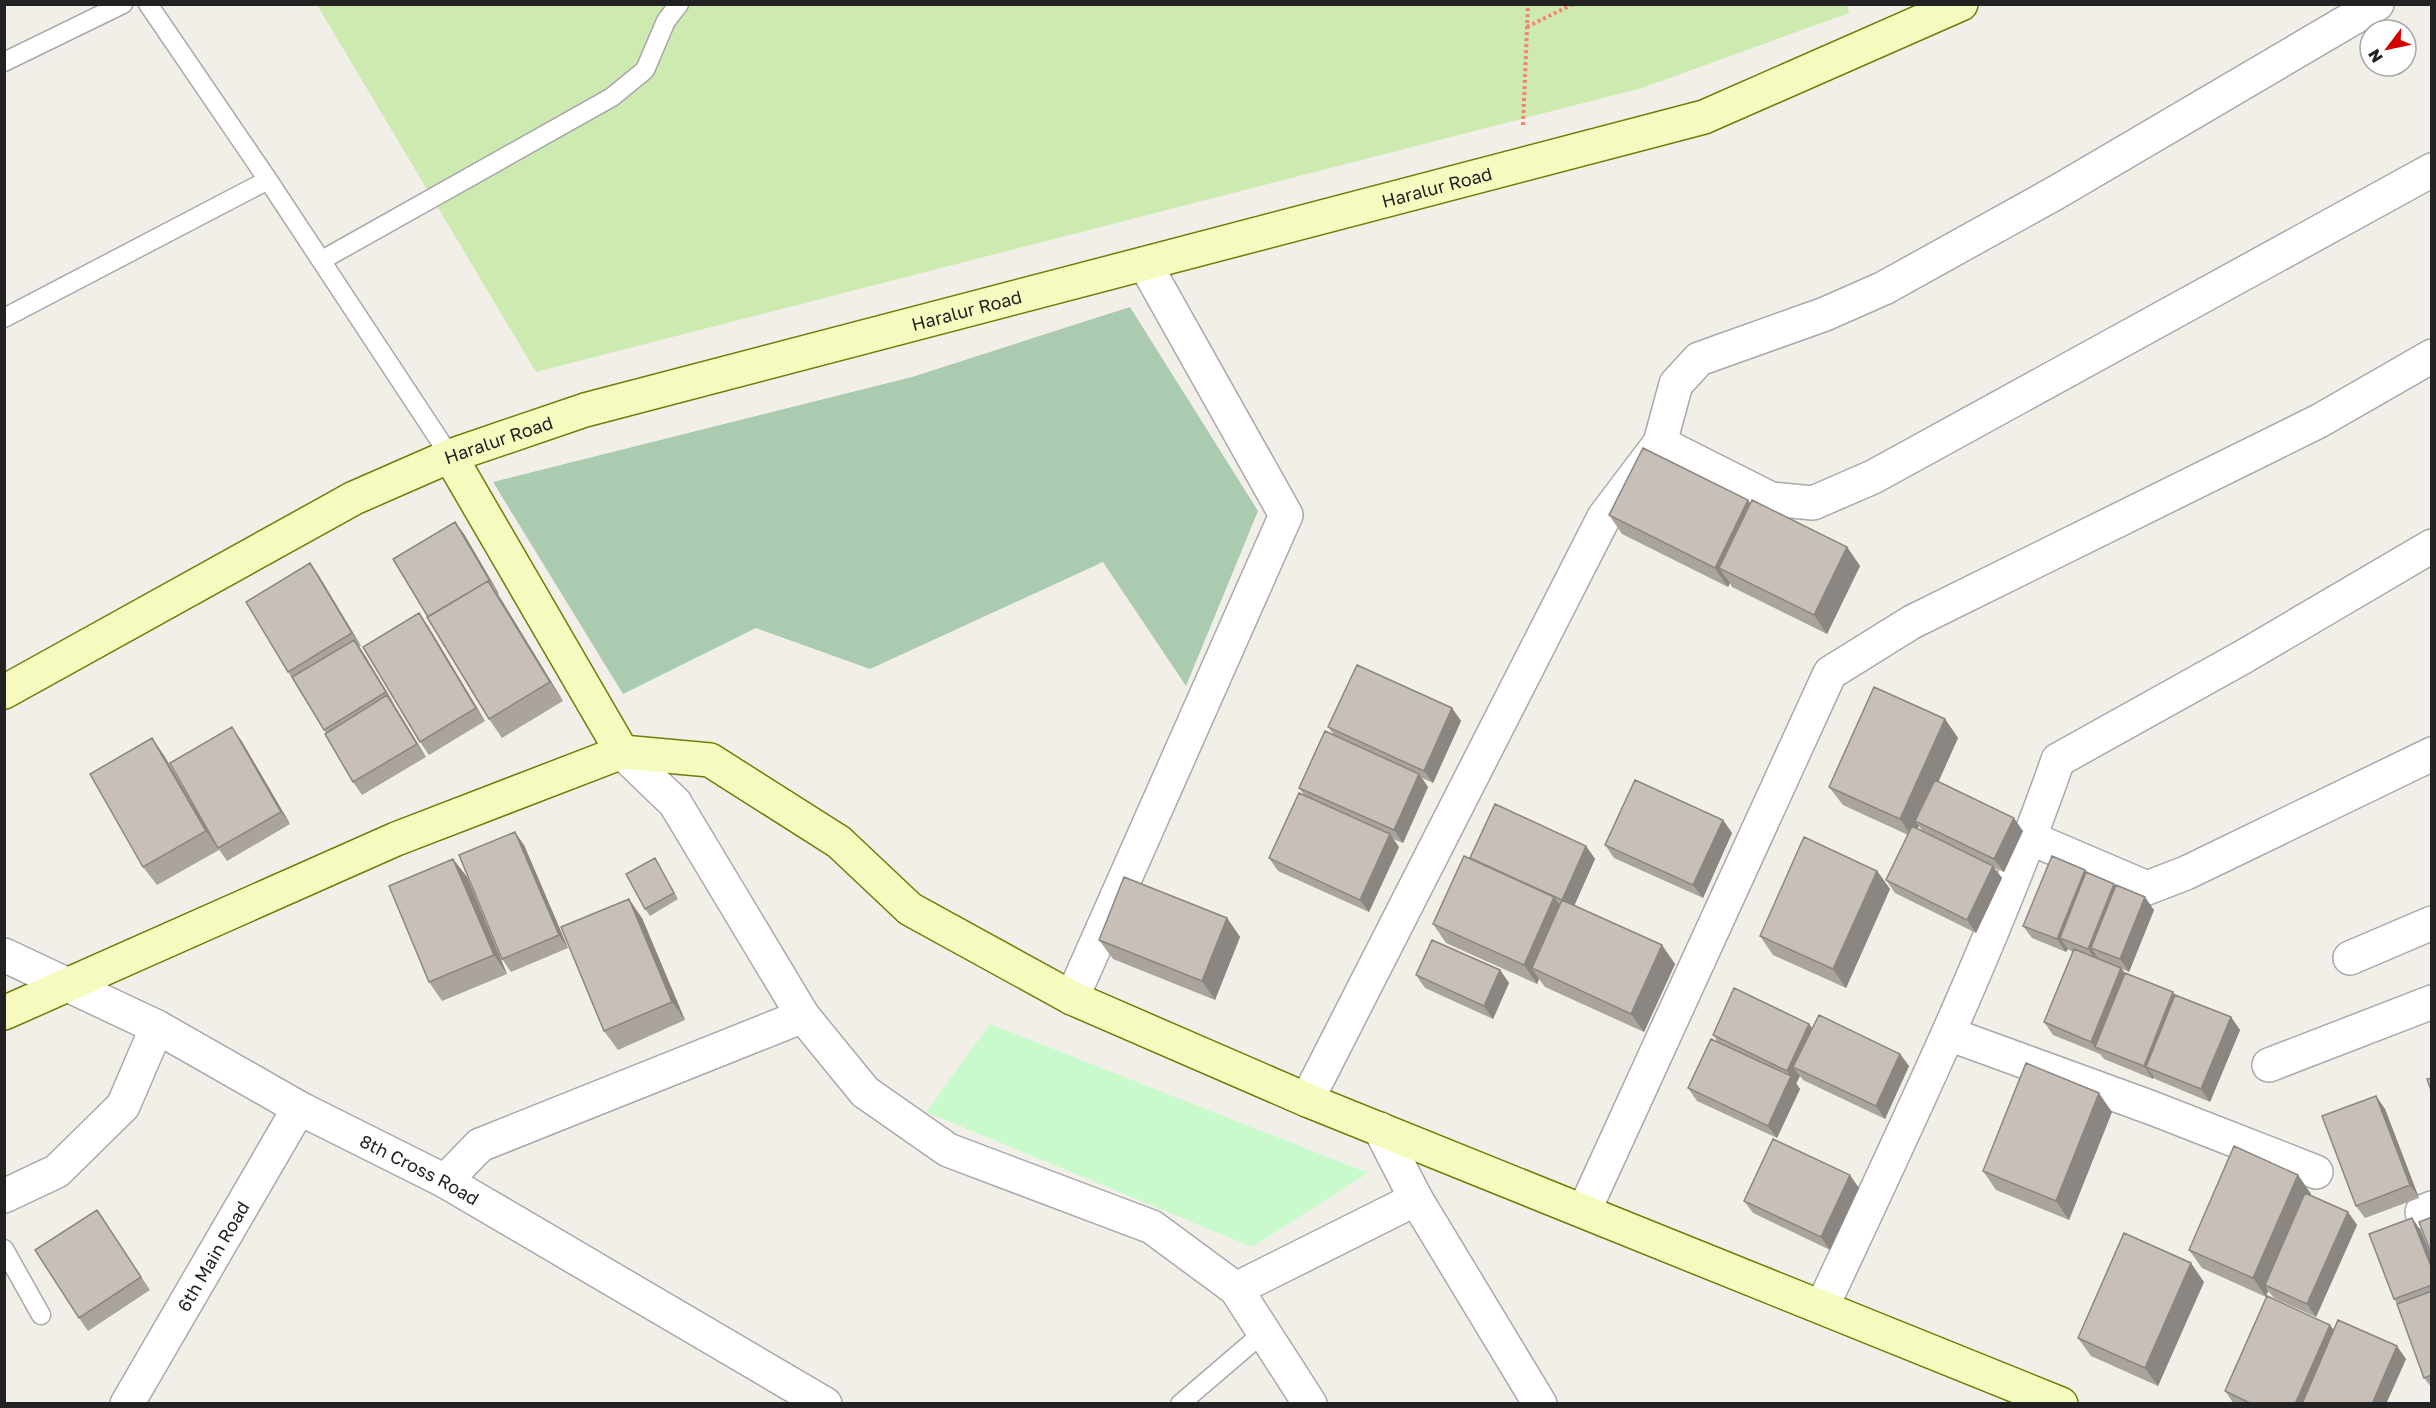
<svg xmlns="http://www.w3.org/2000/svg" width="2436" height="1408" viewBox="0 0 2436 1408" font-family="'Golos Text',sans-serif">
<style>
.grass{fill:#cdebb0}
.cemetery{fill:#aacbaf}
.park{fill:#c8facc}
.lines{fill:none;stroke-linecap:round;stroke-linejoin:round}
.lane-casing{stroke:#a9a9a9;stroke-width:21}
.street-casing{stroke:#a9a9a9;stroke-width:36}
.secondary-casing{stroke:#707d05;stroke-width:36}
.path{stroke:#fa8072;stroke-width:4;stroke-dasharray:3 3;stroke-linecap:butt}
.lane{stroke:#fff;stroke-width:18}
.street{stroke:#fff;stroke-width:33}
.secondary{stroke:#f7fabf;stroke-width:33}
.wall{fill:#aba49e;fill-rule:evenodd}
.shaded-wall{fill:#8b8681}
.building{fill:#c7bfb8;stroke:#8b8681;stroke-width:1.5}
.labels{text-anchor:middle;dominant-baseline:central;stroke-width:5;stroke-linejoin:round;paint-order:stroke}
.street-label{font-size:18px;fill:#222;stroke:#fff}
</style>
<rect width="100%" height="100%" fill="#f2efe9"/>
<path class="grass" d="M1847,4L1849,13L1642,88L536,372L317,5Z"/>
<path class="cemetery" d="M1130,307L1258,511L1186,686L1103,562L870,669L756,628L623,694L493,482L912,377Z"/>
<path class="park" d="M990,1024L1368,1173L1252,1247L926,1112Z"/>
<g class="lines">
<defs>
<path id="lane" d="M148,4L268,180L450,456
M4,62L123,4
M322,260L612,97L645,70L666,21L679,4
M4,318L268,180
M4,1249L41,1315
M1180,1404L1264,1332"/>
<g id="street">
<path d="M1660,443L1771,499L1813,503L1873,477L2432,170"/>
<path d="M2030,838L2147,888L2186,873L2432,754"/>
<path id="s1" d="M4,955L157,1027L299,1108L445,1181L825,1404"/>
<path d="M2350,958L2432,923"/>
<path d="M1072,998L1286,515L1145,264"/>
<path d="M803,1016L865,1092L948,1150L1152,1227L1236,1289L1310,1404"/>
<path d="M1949,1034L2152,1108L2316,1172"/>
<path d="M2269,1065L2432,1002"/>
<path d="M1307,1100L1604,517L1660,443L1676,384L1699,359L1825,314L1884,288L2057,192L2377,4"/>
<path d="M1380,1129L1416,1199L1540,1404"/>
<path d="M445,1181L480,1145L803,1016L675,803L622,752"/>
<path d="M4,1196L57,1171L123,1106L157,1027"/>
<path d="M1584,1211L1830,673L1912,622L2319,421L2432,356"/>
<path d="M2422,1212L2432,1208"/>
<path d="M1236,1289L1416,1199"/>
<path d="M1822,1307C1906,1127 1992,948 2058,760L2243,657L2432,546"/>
<path id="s2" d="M127,1404L299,1108"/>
</g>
<g id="secondary">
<path d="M450,456L622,752"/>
<path id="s3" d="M4,692L354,498L450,456L585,410L1704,117L1961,4"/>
<path d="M4,1013L396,839L622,752L710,760L839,842L910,909L1072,998L1307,1100L2061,1404"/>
</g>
</defs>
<use href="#lane" class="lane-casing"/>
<use href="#street" class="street-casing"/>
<use href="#secondary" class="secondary-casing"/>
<path class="path" d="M1527,27L1573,4
M1523,125L1528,4"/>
<use href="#lane" class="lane"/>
<use href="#street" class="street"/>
<use href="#secondary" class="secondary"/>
</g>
<path class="wall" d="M1751,503L1847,547L1860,566L1827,634L1732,587L1730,583L1728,587L1622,534L1609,515Z
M455,522L464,534L499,594L498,595L563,701L502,738L489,719Z
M310,563L319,576L361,646L359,647L426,757L362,795L353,782L326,733L288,672Z
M428,626L485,721L429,755L420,742Z
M1452,708L1461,721L1433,783L1422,778L1428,787L1403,843L1393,839L1399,847L1369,912L1278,871L1269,858L1304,795L1299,788L1334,735L1328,727Z
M1945,719L1958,738L1938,782L2023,831L2004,872L1994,868L2002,878L1976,933L1895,893L1886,880L1908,835L1843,805L1829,787ZM1919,826L1923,832L1917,829Z
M152,738L165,757L219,850L157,885L143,867Z
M241,740L290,824L227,861L218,848Z
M1723,820L1732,833L1703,898L1614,858L1605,845Z
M524,845L568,948L511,972L502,959Z
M1586,846L1595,859L1574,906L1675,964L1644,1032L1545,987L1539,979L1537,984L1446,943L1433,924L1471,860Z
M655,858L678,899L650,916L645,909Z
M453,859L467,877L507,974L442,1001L429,982Z
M2085,870L2087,872L2114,884L2116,887L2154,910L2129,972L2122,969L2125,973L2173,992L2175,995L2231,1017L2240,1030L2210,1102L2155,1079L2154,1077L2153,1079L2104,1059L2100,1054L2053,1035L2044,1022L2073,952L2069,950L2068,949L2066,952L2032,938L2023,926Z
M1877,871L1890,889L1846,988L1773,955L1760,936Z
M642,918L685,1020L618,1050L604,1031Z
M1227,918L1240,937L1215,1000L1113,959L1099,940Z
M1500,970L1509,983L1493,1019L1425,988L1416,975Z
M1809,1024L1812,1028L1900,1054L1909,1066L1885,1119L1803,1080L1800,1076L1796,1083L1800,1089L1777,1138L1697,1101L1688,1088L1718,1042L1713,1035Z
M2376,1096L2385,1109L2419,1198L2365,1218L2356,1206Z
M2112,1112L2069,1220L1996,1190L1983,1171Z
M2298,1175L2311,1194L2310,1196L2348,1212L2357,1225L2316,1317L2274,1298L2268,1291L2266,1297L2202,1268L2189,1250Z
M1859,1188L1830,1250L1753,1213L1744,1201Z
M97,1210L150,1290L88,1331L79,1318Z
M2412,1218L2421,1231L2432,1258V1388L2424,1378L2397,1304L2394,1299Z
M2204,1282L2158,1386L2091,1356L2078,1338Z
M2330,1325L2334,1330L2406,1359L2386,1404H2234L2225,1391Z"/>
<path class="shaded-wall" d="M1748,500L1761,518L1719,568L1730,583L1728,587L1715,568Z
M455,522L464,534L499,594L490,581Z
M1847,547L1860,566L1827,634L1814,615Z
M310,563L319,576L361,646L352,633Z
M488,581L501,599L563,701L550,682Z
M419,613L428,626L485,721L476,708Z
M354,640L363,652L395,705L386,692Z
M387,695L396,708L426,757L417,744Z
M1452,708L1461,721L1433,783L1424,771Z
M1945,719L1958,738L1920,823L1915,821L1919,826L1913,838L1900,819Z
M232,727L241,740L290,824L281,812Z
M152,738L165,757L219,850L206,831Z
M1419,774L1428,787L1403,843L1394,830Z
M2014,818L2023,831L2004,872L1994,859Z
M1723,820L1732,833L1703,898L1693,885Z
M515,832L524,845L568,948L559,935Z
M1390,834L1399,847L1369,912L1360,900Z
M1586,846L1595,859L1571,913L1562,900Z
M453,859L467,877L507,974L494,955Z
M1993,866L2002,878L1976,933L1967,920Z
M2085,870L2094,883L2060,938L2068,949L2066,952L2057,939Z
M1877,871L1890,889L1846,988L1833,969Z
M2114,884L2123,897L2091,948L2098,958L2097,962L2088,949Z
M1554,897L1568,916L1532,968L1539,979L1537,984L1524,965Z
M2145,897L2154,910L2129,972L2120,959Z
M629,899L642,918L685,1020L672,1002Z
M1227,918L1240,937L1215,1000L1202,981Z
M1662,945L1675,964L1644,1032L1631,1014Z
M2121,968L2130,981L2095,1047L2100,1055L2091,1042Z
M1500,970L1509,983L1493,1019L1484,1006Z
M2173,992L2182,1005L2146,1067L2154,1077L2153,1079L2144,1066Z
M2231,1017L2240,1030L2210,1102L2201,1089Z
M1809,1024L1818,1037L1793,1067L1800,1076L1796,1084L1787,1071Z
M1900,1054L1909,1066L1885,1119L1876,1106Z
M1791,1076L1800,1089L1777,1138L1768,1126Z
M2099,1093L2112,1112L2069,1220L2056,1201Z
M2376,1096L2385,1109L2419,1198L2410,1185Z
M1850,1175L1859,1188L1830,1250L1821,1237Z
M2298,1175L2311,1194L2270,1288L2265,1285L2268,1291L2266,1297L2253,1278Z
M2348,1212L2357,1225L2316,1317L2307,1304Z
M2412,1218L2421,1231L2432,1258V1269Z
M2191,1263L2204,1282L2158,1386L2145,1368Z
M2330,1325L2339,1338L2310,1404H2295Z
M2397,1346L2406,1359L2386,1404H2372Z"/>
<path class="building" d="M1643,448L1748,500L1715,568L1609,515Z
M1752,500L1847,547L1814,615L1719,568Z
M455,522L490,581L489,582L488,581L428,617L393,559Z
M310,563L352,633L288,672L246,602Z
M488,581L550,682L489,719L427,617Z
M419,613L476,708L420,742L363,647Z
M354,640L386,692L324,730L292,677Z
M1357,665L1452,708L1424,771L1328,727Z
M1874,687L1945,719L1900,819L1829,787Z
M387,695L417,744L353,782L325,734Z
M232,727L281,812L218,848L170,763Z
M1325,731L1419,774L1394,830L1299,788Z
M152,738L206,831L143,867L90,774Z
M1635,780L1723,820L1693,885L1605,845Z
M1935,780L2014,818L1994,859L1915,821Z
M1299,793L1390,834L1360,900L1269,858Z
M1495,804L1586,846L1562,900L1470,858Z
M1912,826L1993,866L1967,920L1886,880Z
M515,832L559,935L502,959L459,855Z
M1804,837L1877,871L1833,969L1760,936Z
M1464,856L1554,897L1524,965L1433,924Z
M2052,856L2085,870L2057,939L2023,926Z
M655,858L674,893L645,909L626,874Z
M453,859L494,955L429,982L389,886Z
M2086,872L2114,884L2088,949L2060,938Z
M1124,877L1227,918L1202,981L1099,940Z
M2116,885L2145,897L2120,959L2091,948Z
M629,899L672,1002L604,1031L561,927Z
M1562,900L1662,945L1631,1014L1532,968Z
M1432,940L1500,970L1484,1006L1416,975Z
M2074,949L2121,968L2091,1042L2044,1022Z
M2125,973L2173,992L2144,1066L2095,1047Z
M1734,988L1809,1024L1787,1071L1713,1035Z
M2175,995L2231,1017L2201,1089L2146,1067Z
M1819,1015L1900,1054L1876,1106L1793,1067Z
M1711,1039L1791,1076L1768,1126L1688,1088Z
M2026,1063L2099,1093L2056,1201L1983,1171Z
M2432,1078V1093L2427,1079Z
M2376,1096L2410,1185L2356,1206L2322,1116Z
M1773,1139L1850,1175L1821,1237L1744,1201Z
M2234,1146L2298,1175L2253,1278L2189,1250Z
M2305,1193L2348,1212L2307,1304L2265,1285Z
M97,1210L141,1277L79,1318L35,1250Z
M2432,1217V1256L2419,1222Z
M2412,1218L2432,1269V1285L2394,1299L2369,1234Z
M2124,1233L2191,1263L2145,1368L2078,1338Z
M2432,1291V1375L2424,1378L2397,1304Z
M2267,1296L2330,1325L2295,1404H2252L2225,1391Z
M2338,1320L2397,1346L2372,1404H2302Z"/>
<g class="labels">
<g class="street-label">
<text stroke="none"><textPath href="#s3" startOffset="1528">Haralur Road</textPath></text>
<text stroke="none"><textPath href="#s3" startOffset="1042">Haralur Road</textPath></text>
<text stroke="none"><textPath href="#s3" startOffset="556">Haralur Road</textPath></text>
<text stroke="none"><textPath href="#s1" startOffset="468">8th Cross Road</textPath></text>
<text stroke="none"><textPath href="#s2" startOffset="171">6th Main Road</textPath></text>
</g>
</g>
<rect width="2436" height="1408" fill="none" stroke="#222222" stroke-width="12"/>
<g transform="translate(2388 48) rotate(238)"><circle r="28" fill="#ffffff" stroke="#a7a7a7" stroke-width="1.5"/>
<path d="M0-4.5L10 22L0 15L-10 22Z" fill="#d40000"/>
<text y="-9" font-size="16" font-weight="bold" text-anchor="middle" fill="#222222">N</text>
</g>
</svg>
